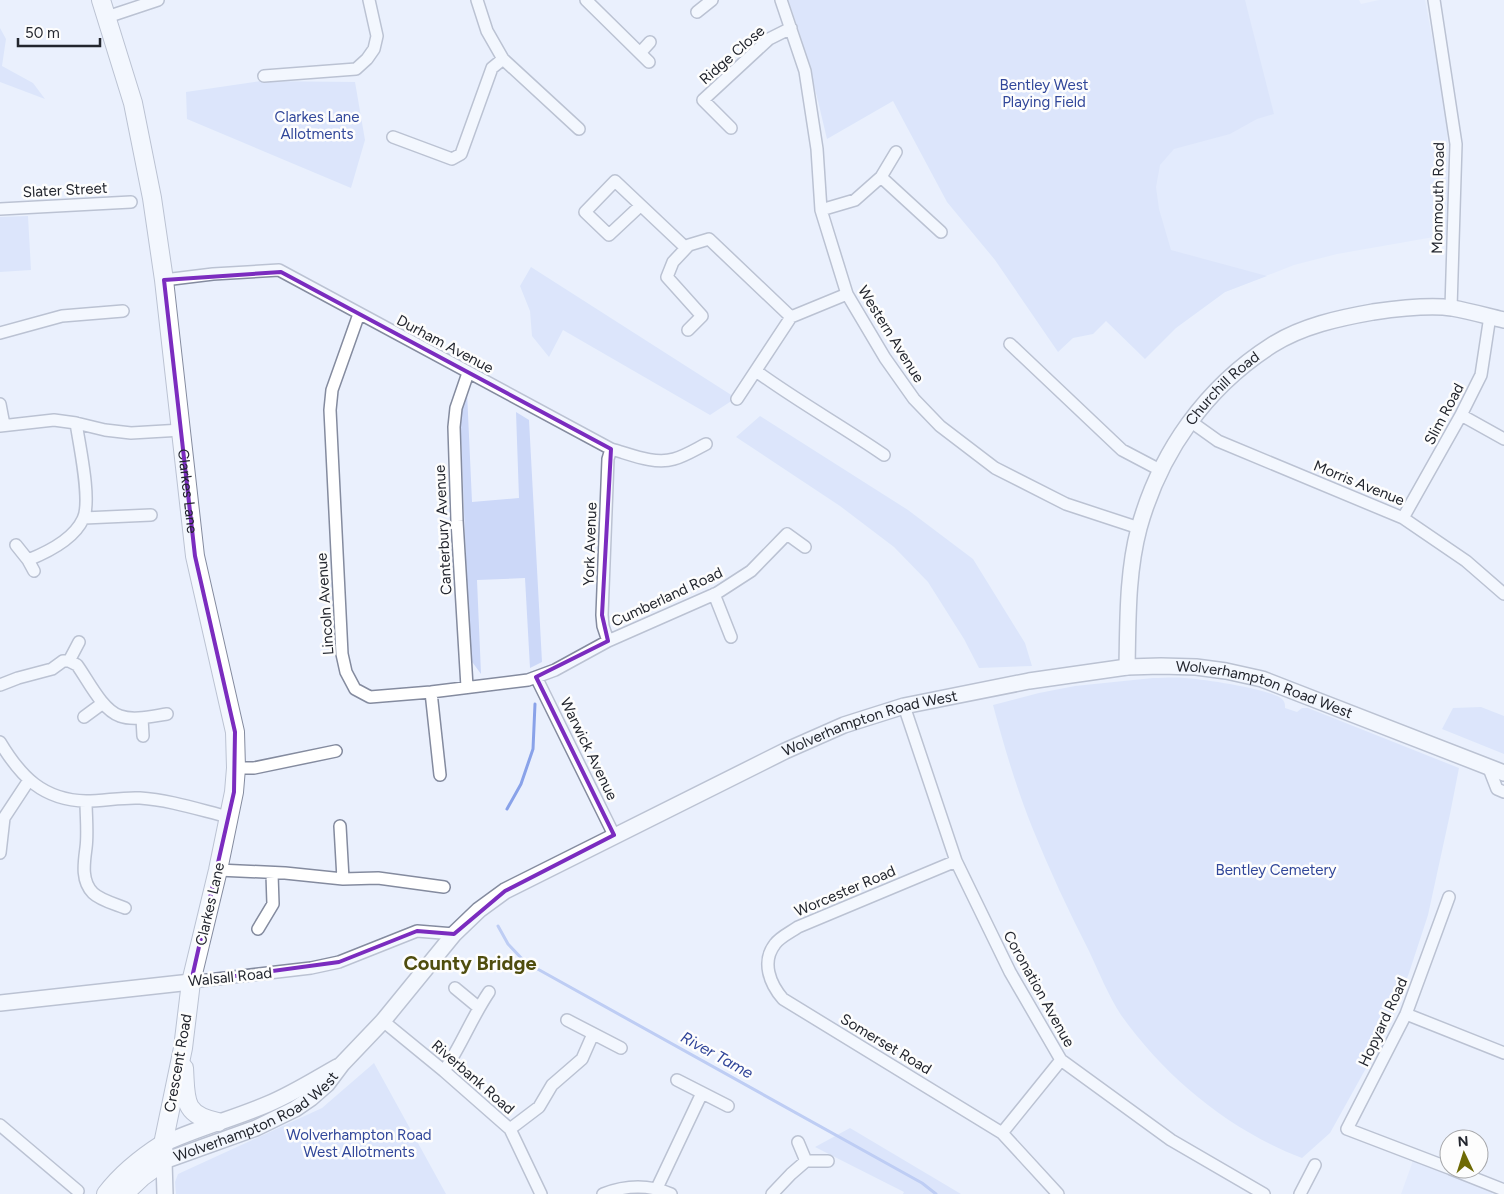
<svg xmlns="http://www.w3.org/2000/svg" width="1504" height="1194" viewBox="0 0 1504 1194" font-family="Figtree,sans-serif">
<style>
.built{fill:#dce4fc}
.green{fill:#ccd8f8}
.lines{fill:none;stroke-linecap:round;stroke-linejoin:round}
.stream{stroke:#89a2e9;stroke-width:3}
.street-casing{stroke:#848b9f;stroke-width:14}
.secondary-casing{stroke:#848b9f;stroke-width:18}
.primary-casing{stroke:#848b9f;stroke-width:20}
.street{stroke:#fff;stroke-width:11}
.secondary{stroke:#fff;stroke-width:15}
.primary{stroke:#fff;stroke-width:18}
.marked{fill:none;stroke:#7b2cbf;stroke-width:4;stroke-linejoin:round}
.labels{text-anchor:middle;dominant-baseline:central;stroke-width:5;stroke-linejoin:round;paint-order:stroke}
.street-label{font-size:15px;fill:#23262e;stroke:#fdfdfd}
.park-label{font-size:15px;fill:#31479a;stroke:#fdfdfd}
.water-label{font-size:16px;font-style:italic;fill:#304599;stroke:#fdfdfd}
.district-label{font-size:20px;font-weight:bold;fill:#4f4d0e;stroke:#fdfdfd}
</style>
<rect width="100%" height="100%" fill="#eaf0fd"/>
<path class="built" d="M1244,0H1359L1361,4L1379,0H1425L1447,116L1448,187L1451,234L1337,254L1294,265L1225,292L1185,321L1120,150Z
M1414,1158L1504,1194H1401Z"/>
<path class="green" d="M788,0H1245L1274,114L1257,119L1230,134L1174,149L1160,165L1156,187L1159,209L1171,250L1267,276L1225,292L1176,328L1145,359L1106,321L1093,334L1073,338L1058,352L995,260L947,202L893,101L827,139C816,92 805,45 788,0Z
M0,28L6,39L2,66L33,83L45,99L0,82Z
M261,81L355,82L365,140L351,188L187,119L186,92Z
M28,216L31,270L0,272V217Z
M531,267L736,398L710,415L563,330L549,357L532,336L530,311L520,286Z
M467,392L472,502L519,498L516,412L529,420L542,662L530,668L525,578L477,580L481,674L470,659L460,412Z
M760,416L908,510L973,559L1025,643L1032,666L979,668L964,639L928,582L894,547L840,506L736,437Z
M1153,678C1164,678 1174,677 1185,678C1201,679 1274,689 1283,700C1285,703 1285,705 1285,708L1297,712L1302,708H1308L1459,768L1450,814L1428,915L1409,973L1398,1001L1370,1061L1330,1133L1302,1158C1229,1130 1166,1078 1121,1015C1109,997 1098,970 1089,951C1068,910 1049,869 1032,827C1016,787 1004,746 993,705L1039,693L1075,686Z
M1481,707L1504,716V754L1442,729L1453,708Z
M374,1063L446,1194H176L175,1182L178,1174L322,1108Z
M850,1128L961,1194H903L904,1192L815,1147Z"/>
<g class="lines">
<path class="stream" d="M507,809L521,784L533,749L535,704
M498,926L508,944L525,962L922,1183L936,1194"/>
<defs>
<path id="street" d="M477,0L487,31L503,59L579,129
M586,0L649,62
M781,0L805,71L817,149L821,210L847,294L885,358L914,399L940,426L995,468L1066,504L1139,528
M1434,0L1456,144L1451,308
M697,12L712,0
M107,17L158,0
M640,53L650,42
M264,76L356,69L367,59L374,49L377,36L369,0
M731,128L703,100L769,39L791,28
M393,137L452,159L461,154L492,68L503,59
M881,177L941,232
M640,206L609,235L585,212L615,181L686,248
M0,209L131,202
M821,210L855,200L881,177L896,152
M164,280L213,274L279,270L611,449C630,454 654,465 674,459C685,456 696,449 706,444
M359,314L332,390L330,410L342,654L346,672L355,689L370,697L431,692L528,680L555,670L608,641L717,593L751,571L787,534L805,547
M688,330L702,316L667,277L673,262L689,245L709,239L791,317
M0,333L62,316L123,311
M1010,344L1122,450L1160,470
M756,371C797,401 842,426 884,455
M737,399L791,317L847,294
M0,404L4,425
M1461,415L1504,439
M1190,421L1218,441L1403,518L1466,561L1504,594
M0,426L54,420L76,423L105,430L131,433L182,430
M84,518L151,515
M1403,518L1461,415L1481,375L1490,316
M16,545L28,560L34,571
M28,560C48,552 74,539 83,519C92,502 79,443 76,423
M714,594L731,637
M608,641L603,626L602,615L608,459L611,449
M69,661L79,642
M536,677L614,835
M0,685L18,678L52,669L63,661H69L77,665C88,680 102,710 120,716C134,721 153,716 167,714
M467,687L457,521L454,427L456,408L468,373
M431,692L440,775
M904,706L956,861L1010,972L1061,1060L1171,1140L1264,1194
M84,717L103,703
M142,718L143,736
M0,742C21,777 43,800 86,801C104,801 122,797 140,798C170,800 200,810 229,817
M1488,766L1497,789L1504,792
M236,768H254L336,751
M86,801C86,816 88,833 86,848C84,863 81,881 93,893C100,900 115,904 125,908
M340,826L343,879
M0,853L4,818L29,780
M956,861L798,927C791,932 780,937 775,944C761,962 770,984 783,999L1002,1133L1058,1194
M218,870L285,873L343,879L378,878L444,887
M1449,897L1406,1014L1347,1129L1449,1168
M258,929L273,904L272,874
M191,982L311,968L339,962L417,931L454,934
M455,988L478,1007
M1406,1014L1504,1053
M567,1020L621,1048
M383,1021L444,1071L510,1129L541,1194
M444,1071C461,1046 472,1017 489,992
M677,1080L728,1106
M0,1125L78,1191
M510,1129L539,1107L552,1085L582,1059L593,1034
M1002,1133L1061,1060
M798,1142L806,1161H828
M1451,1169L1504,1190
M657,1188L702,1093
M603,1194C626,1185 648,1184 671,1194
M772,1194L791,1174L806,1161
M1300,1194L1315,1165"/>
<g id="secondary">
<path id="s1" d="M1127,667C1128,621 1127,573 1139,528C1160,452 1206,387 1272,345C1302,326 1339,318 1373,312C1394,309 1431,305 1452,308C1469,311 1487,316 1504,320"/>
<path d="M0,1003L191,982"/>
<path d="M163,1144C197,1128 233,1119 268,1104C292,1094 314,1080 337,1067"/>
<path id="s2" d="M165,1194L164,1161L256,1128L295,1109L311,1098L327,1084L342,1064L383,1021L454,934L479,910L505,891L785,751L844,725L904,706L1029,681L1127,667L1161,666L1196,667L1226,671L1262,679L1504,773"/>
</g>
<g id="primary">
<path id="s3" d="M101,0L133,103L152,198L164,280L195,556L235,732L236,768L234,792L218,870L191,982L183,1048L163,1144L164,1161L142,1177L124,1194"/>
<path d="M184,1068C186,1099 182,1115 218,1122"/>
<path d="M106,1194C122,1173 141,1158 163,1144"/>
</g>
</defs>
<use href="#street" class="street-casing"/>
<use href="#secondary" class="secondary-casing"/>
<use href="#primary" class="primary-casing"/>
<use href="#street" class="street"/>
<use href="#secondary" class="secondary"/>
<use href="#primary" class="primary"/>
</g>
<path d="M0 0H1504V1194H0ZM281,272L611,449L602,615L608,641L536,677L614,835L505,891L454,934L417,931L339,962L191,982L234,792L235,732L195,556L164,280Z" fill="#eaf0fd" fill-opacity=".55" fill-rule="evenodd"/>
<path class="marked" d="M281,272L611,449L602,615L608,641L536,677L614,835L505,891L454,934L417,931L339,962L191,982L234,792L235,732L195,556L164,280Z"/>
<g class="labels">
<g class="street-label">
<text transform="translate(732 55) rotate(-41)">Ridge Close</text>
<text transform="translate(65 190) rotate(-3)">Slater Street</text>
<text transform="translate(1438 198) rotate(-89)">Monmouth Road</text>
<text transform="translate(891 334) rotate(58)">Western Avenue</text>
<text transform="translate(445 344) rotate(28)">Durham Avenue</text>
<text stroke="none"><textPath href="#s1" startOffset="305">Churchill Road</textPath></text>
<text transform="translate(1444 414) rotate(-62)">Slim Road</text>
<text transform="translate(1359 483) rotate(22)">Morris Avenue</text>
<text stroke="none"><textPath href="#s3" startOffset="500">Clarkes Lane</textPath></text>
<text transform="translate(443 530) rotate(-93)">Canterbury Avenue</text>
<text transform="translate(590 544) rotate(-88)">York Avenue</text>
<text transform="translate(667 597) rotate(-25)">Cumberland Road</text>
<text transform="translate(325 604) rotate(-94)">Lincoln Avenue</text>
<text stroke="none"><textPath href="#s2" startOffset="1286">Wolverhampton Road West</textPath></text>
<text stroke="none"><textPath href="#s2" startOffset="881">Wolverhampton Road West</textPath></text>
<text transform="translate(589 749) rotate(64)">Warwick Avenue</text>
<text transform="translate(845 891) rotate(-23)">Worcester Road</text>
<text transform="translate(210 904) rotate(-77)">Clarkes Lane</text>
<text transform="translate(230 977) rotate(-6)">Walsall Road</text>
<text transform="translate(1039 989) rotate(61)">Coronation Avenue</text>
<text transform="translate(1383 1022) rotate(-65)">Hopyard Road</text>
<text transform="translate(886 1044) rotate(31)">Somerset Road</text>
<text transform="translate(178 1063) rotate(-80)">Crescent Road</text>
<text transform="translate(473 1077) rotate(41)">Riverbank Road</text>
<text stroke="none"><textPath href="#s2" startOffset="136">Wolverhampton Road West</textPath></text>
</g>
<g class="park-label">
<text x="1044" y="85">Bentley West<tspan x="1044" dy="17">Playing Field</tspan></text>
<text x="317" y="117">Clarkes Lane<tspan x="317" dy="17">Allotments</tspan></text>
<text x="1276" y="870">Bentley Cemetery</text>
<text x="359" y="1135">Wolverhampton Road<tspan x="359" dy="17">West Allotments</tspan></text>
</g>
<g class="water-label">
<text transform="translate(717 1055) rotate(29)">River Tame</text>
</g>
<g class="district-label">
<text x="470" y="963">County Bridge</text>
</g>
</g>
<g transform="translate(1464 1154) rotate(356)"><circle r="24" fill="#fdfdfd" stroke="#a6a7aa"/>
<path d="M0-4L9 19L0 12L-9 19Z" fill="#6e6a05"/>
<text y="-8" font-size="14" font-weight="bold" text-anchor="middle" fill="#23262e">N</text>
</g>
<path d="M18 38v8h82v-8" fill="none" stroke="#23262e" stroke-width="2.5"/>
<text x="25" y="38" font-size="15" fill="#23262e" stroke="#fdfdfd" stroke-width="4" paint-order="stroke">50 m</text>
</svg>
